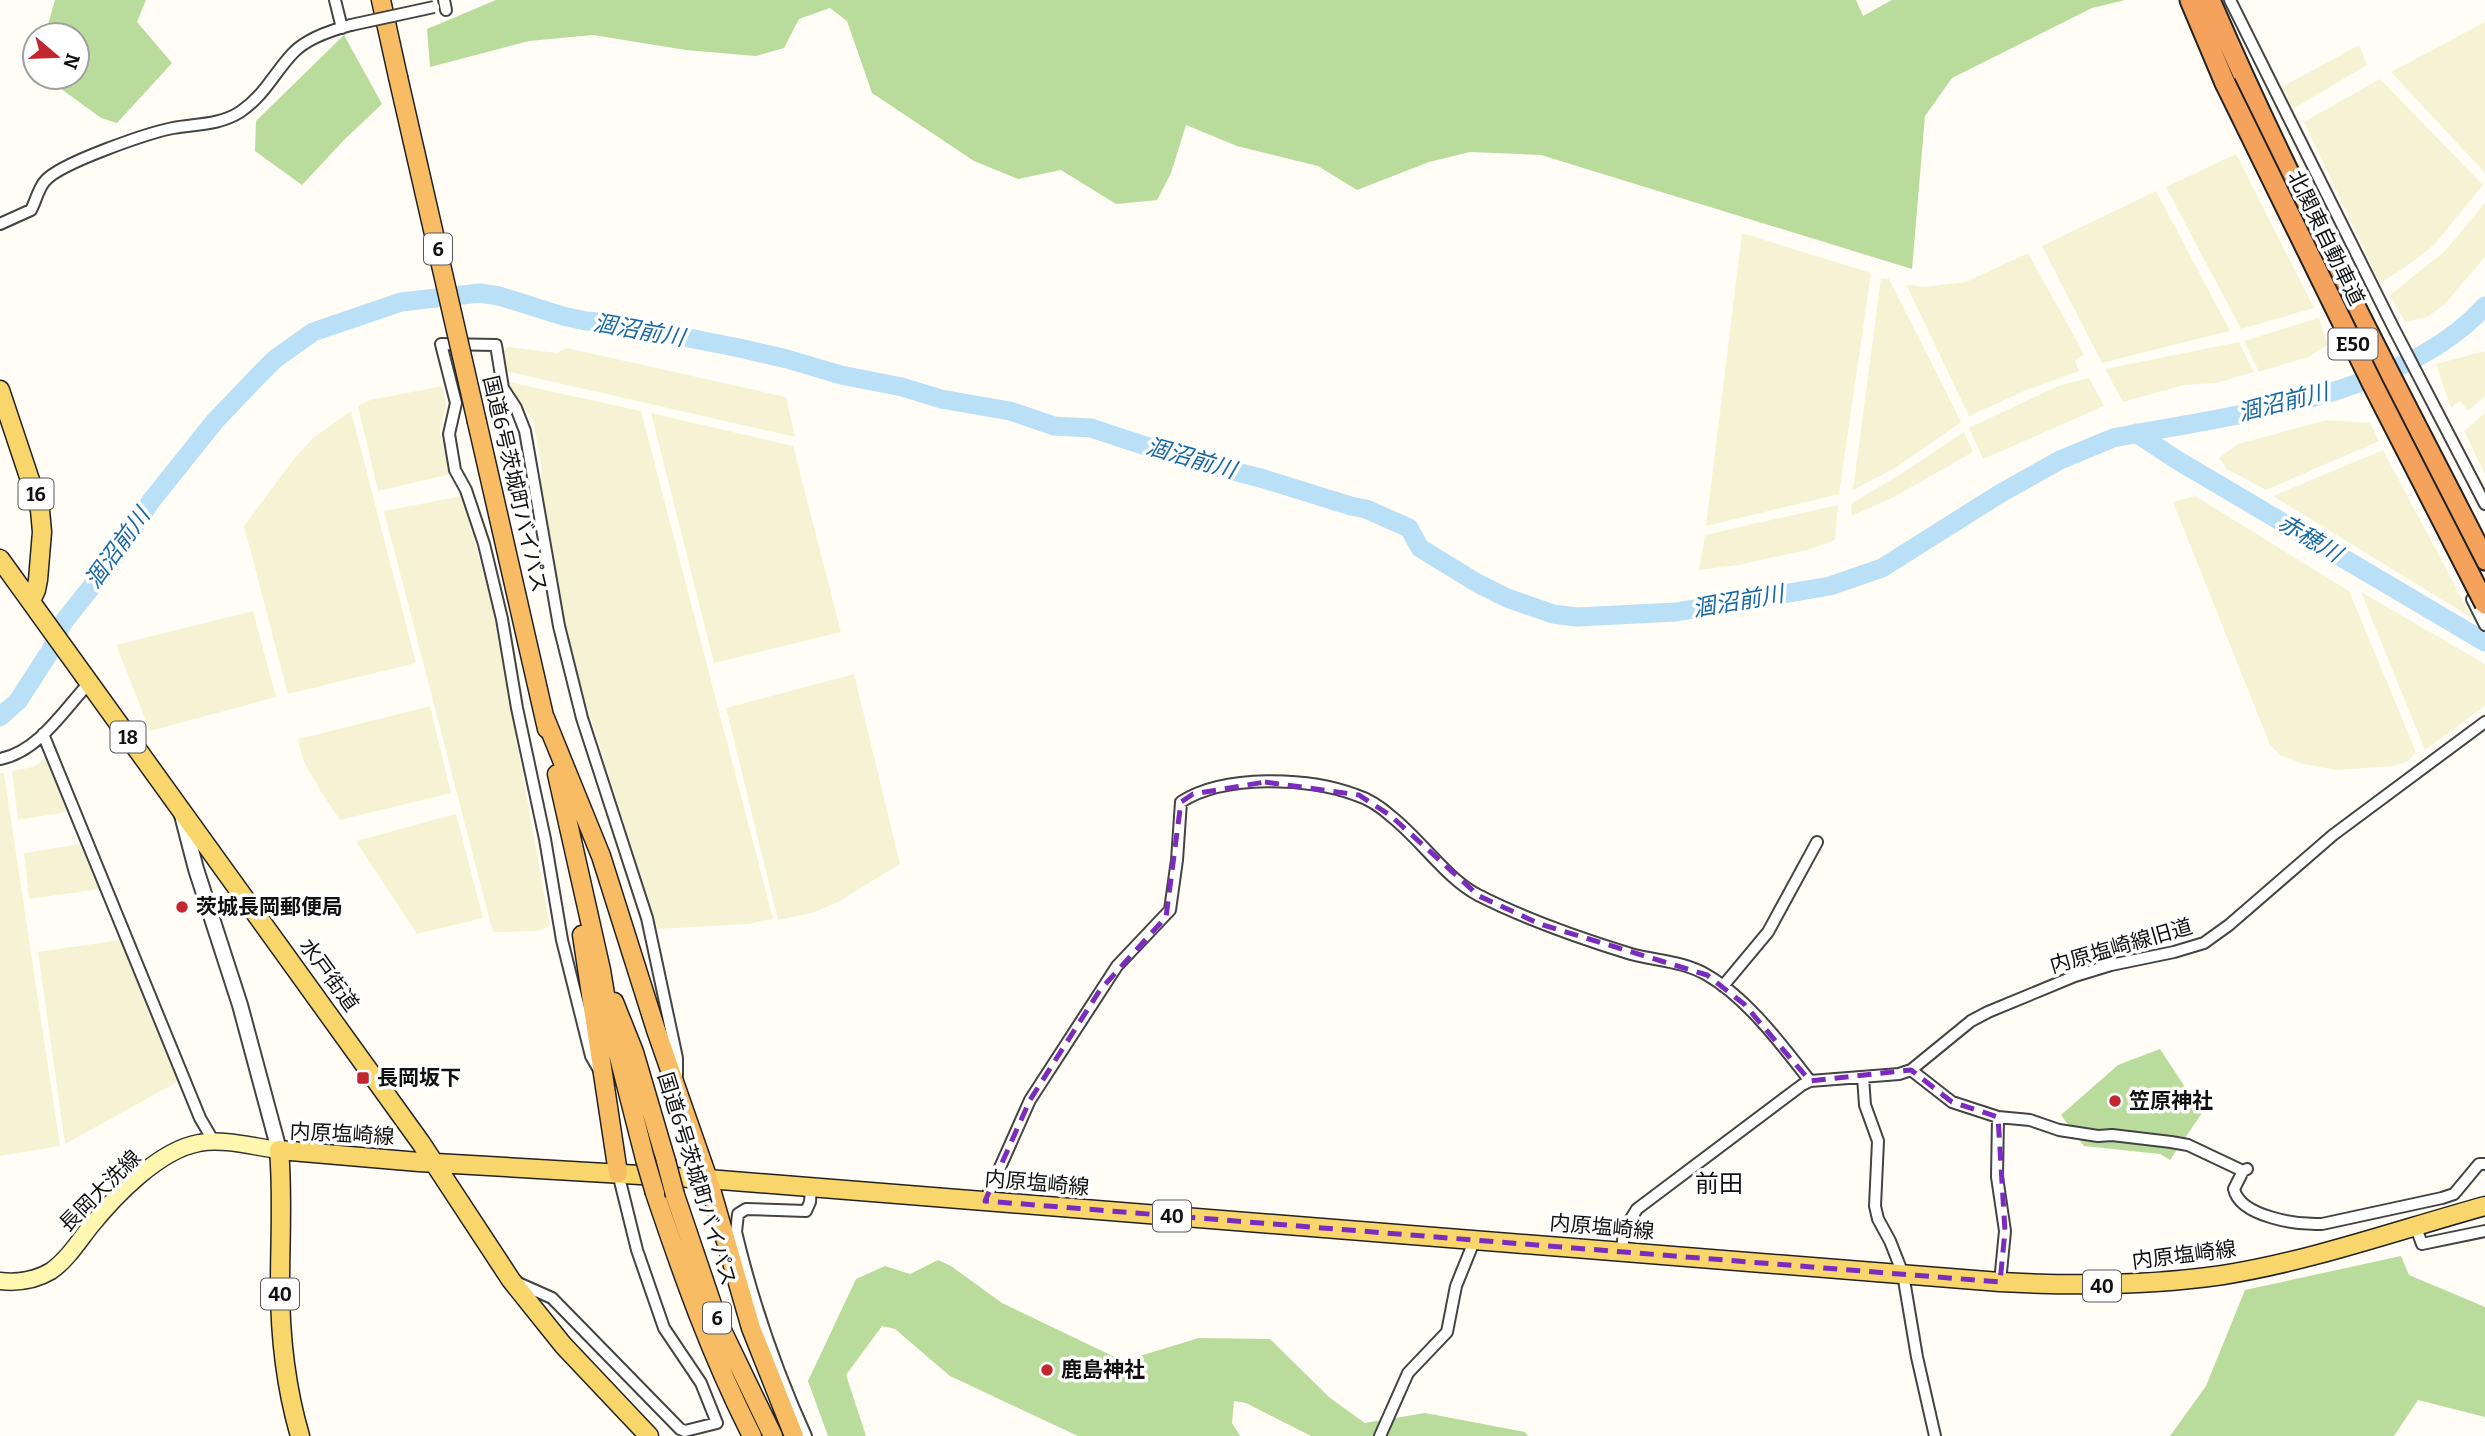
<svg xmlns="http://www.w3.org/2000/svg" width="2485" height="1436" viewBox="0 0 2485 1436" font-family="Bitter,'Noto Sans JP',serif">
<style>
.farmland{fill:#f6f3d4}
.forest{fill:#b9dc9c}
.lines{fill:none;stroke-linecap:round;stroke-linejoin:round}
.river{stroke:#b9e0f7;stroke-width:19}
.minor-casing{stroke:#444;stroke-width:14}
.tertiary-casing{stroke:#444;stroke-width:18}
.secondary-casing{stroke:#333;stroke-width:19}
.primary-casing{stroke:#222;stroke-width:21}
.trunk-casing{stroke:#222;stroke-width:21}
.motorway-casing{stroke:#222;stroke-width:23}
.minor{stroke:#fff;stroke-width:10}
.tertiary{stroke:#fff;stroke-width:14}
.secondary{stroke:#fff6b0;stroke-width:16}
.primary{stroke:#f9d66b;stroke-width:18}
.trunk{stroke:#f7bc64;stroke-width:18}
.motorway{stroke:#f5a25d;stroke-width:19}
.minor-bridge-casing{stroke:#444;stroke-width:14;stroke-linecap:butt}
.trunk-bridge-casing{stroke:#222;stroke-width:21;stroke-linecap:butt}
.motorway-bridge-casing{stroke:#222;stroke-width:23;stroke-linecap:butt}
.minor-bridge{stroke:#fff;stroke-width:10}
.trunk-bridge{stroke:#f7bc64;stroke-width:18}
.motorway-bridge{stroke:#f5a25d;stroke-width:19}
.marked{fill:none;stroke:#7b2cbf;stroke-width:5;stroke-dasharray:14 9;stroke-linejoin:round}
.poi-dot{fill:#c4262e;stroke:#fff;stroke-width:2.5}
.labels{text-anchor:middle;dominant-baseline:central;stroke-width:7;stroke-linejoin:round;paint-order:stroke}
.shield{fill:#fff;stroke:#585858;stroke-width:2}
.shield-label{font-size:19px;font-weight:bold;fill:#111}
.street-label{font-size:21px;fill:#111;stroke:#fff}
.poi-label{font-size:21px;font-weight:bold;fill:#111;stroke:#fff;text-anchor:start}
.water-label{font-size:23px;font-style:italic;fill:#1768a6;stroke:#fff}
.quarter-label{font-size:24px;fill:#111;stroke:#fff}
</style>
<rect width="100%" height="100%" fill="#fffdf5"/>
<path class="farmland" d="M2485,22V173L2391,72Z
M2359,45L2367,65L2293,109L2282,87Z
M2380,79L2483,185L2434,245L2407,266L2380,283L2304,122Z
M2236,154L2314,308L2241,329L2166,187Z
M2156,191L2230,331L2102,363L2042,246Z
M2485,203V257L2444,305L2427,317L2405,322L2390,295L2445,251Z
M1742,233L1871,273L1839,494L1706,526Z
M2028,253L2084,354L2075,361L2079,371L2024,391L1969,416L1906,284L1923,287L1966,282Z
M1881,278L1889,279L1961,422L1895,468L1853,490Z
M2319,318L2328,345L2308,357L2259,372L2244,341Z
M2239,342L2254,372L2216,383L2184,385L2123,402L2105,369Z
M509,347L557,353L567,348L786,397L795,437L506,371L504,350Z
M2485,351V396L2468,411L2460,401L2451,408L2436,364Z
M2089,378L2104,406L1983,459L1969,428L2058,386Z
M509,382L641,411L773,919L748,924L658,929L573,663L540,487L542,468L533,420L513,393Z
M443,386L446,406L440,433L451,474L378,491L358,406L370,400Z
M351,411L416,663L288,694L244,526L293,460L313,438Z
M651,413L793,446L841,632L714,663Z
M2485,413V474L2464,431Z
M2327,420L2370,423L2379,441L2266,490L2227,469L2219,458L2238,444Z
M1964,432L1973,452L1894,497L1852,516L1851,504L1904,472Z
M2383,450L2472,618L2273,496Z
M462,496L492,605L550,926L537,931L495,932L492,929L384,511Z
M2195,496L2349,591L2416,752L2408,761L2394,766L2336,770L2303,764L2280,755L2270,745L2173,502Z
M1838,505L1835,540L1811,549L1738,565L1699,570L1705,535Z
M2361,592L2485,664V706L2425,750Z
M253,611L276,697L150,731L116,645Z
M854,674L900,864L838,902L812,913L778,920L726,708Z
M430,706L451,793L340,820L321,792L303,760L298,739Z
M46,758L67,812L18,820L12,771L33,767Z
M0,773H4L60,1146L0,1156Z
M456,814L483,918L417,934L356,841Z
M80,844L100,889L29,899L24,853Z
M120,940L179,1081L65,1144L38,952Z"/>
<path class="forest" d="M55,0H146L137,22L172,63L117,123L101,118L45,77H77V35H45Z
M496,0H1856L1863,16L1892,0H2125L2092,8L1952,78L1925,116L1912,269L1541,155L1470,152L1429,162L1357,190L1318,166L1237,146L1186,125L1171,173L1157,200L1116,204L1061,170L1018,179L974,161L872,93L847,21L830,8L799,19L784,48L756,56L686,50L593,35L529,41L430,67L427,29Z
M344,35L382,104L344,140L302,185L255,151L256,121Z
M2160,1049L2202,1113L2170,1160L2160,1154L2084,1146L2061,1115L2118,1065Z
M2401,1256L2409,1275L2485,1307V1417L2418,1400L2394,1436H2170L2206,1386L2245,1290Z
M938,1260L951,1266L1002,1303L1123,1361L1199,1338L1270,1339L1330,1398L1365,1423L1425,1413L1525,1432L1528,1436H1311L1246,1403L1234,1401L1232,1423L1240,1436H1078L950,1376L895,1329L882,1326L846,1375L866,1436H828L808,1381L856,1279L885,1266L910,1274Z"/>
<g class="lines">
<path class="river" d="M2136,433L2177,460L2485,642
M0,717L18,701L51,650L62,624L111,562L151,501L215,421L258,376L275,359L313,332L401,302L480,293L499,296L563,316L586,321L614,323L744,349L787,359L841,375L902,387L941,399L1010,411L1054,426L1091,428L1179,457L1264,479L1351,506L1366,509L1409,528L1420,548L1477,583L1507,598L1553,614L1577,617L1676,612L1830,586L1882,568L2001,493L2060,460L2113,438C2227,416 2404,397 2485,306"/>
<defs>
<path id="minor" d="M335,0L342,28
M444,0L446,10
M2230,0L2393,327L2485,504
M0,224L31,210C36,201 38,189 45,181C60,163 148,133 173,128C195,124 220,125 240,112C265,95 274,73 293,53C307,38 332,30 351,25
M2472,599L2485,625
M43,734L200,1118L214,1142
M0,759C38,752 64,710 89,683
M1723,986L1768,932L1817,842
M599,1070L591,1056L562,940L545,839L517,708L502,619L484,544L466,490L455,470L449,434L456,403L441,344L496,345L503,388L516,408L525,431L559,626L582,718L647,918L677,1058V1075
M1911,1070L1952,1102L1998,1117L2030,1120L2059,1130L2098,1136L2112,1135L2171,1142L2188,1145L2243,1171L2247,1169
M1863,1077L1865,1105L1878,1141L1875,1206L1878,1219L1890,1241L1903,1274L1917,1357L1935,1436
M1998,1117L1997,1177L2005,1231L2000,1282
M2243,1171L2234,1189C2240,1217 2298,1225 2322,1224L2442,1198L2454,1194L2479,1164H2485
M985,1201L1030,1100L1117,966L1170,910L1177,860L1181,802C1224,774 1309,777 1356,795C1369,799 1382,808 1392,817C1421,840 1447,879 1478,895C1527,920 1579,938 1631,954C1657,961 1683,961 1707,975C1747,998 1782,1045 1810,1081
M2415,1225L2422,1244L2485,1231
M1622,1252L1624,1230L1637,1209L1802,1085L1810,1081L1899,1074L1911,1070L1971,1021L1988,1012L2075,976L2111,965L2174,952L2204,943L2229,925L2333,835L2485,722
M516,1282L552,1298L680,1429L685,1431L717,1423L701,1383L664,1328L637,1250L618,1173
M806,1436C776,1370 753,1303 736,1232L738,1214L746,1209L806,1211L810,1202L811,1187
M1380,1436L1408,1373L1447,1332L1456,1286L1475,1239"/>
<path id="tertiary" d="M182,815L196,869L240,1005L279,1150"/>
<path id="secondary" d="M0,1281C18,1283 36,1280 51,1271C67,1260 79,1241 90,1227C115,1196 159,1150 199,1143C224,1138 254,1147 279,1150"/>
<path id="primary" d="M0,390L40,510L42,532L38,580L36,590L31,601
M0,559L421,1143L511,1280L563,1345L649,1436
M300,1436C286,1388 280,1335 280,1285C280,1240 283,1195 279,1150L419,1162L708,1179L2000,1282C2075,1286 2148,1286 2223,1275C2311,1261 2398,1230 2485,1206"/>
<path id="trunk" d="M381,0L398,77
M477,422L547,729
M545,718L601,856L656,1030L708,1179L751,1328L794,1436
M557,774L601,970L609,1018L645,1159
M582,935L618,1173
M614,1002L634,1052L666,1161
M655,1193C684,1279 711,1355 752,1436
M675,1195L718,1322L773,1436"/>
<path id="motorway" d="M2190,0L2225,83
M2210,0C2292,191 2391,375 2485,560"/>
</defs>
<use href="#minor" class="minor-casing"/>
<use href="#tertiary" class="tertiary-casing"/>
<use href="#secondary" class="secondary-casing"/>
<use href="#primary" class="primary-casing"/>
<use href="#trunk" class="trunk-casing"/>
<use href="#motorway" class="motorway-casing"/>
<use href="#minor" class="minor"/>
<use href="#tertiary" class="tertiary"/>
<use href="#secondary" class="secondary"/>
<use href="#primary" class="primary"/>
<use href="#trunk" class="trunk"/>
<use href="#motorway" class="motorway"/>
<defs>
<path id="minor-bridge" d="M351,25L434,7"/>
<path id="trunk-bridge" d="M398,77L477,422
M645,1159L655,1193
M666,1161L675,1195"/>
<path id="motorway-bridge" d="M2225,83L2373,385L2485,604"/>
</defs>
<use href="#minor-bridge" class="minor-bridge-casing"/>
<use href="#trunk-bridge" class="trunk-bridge-casing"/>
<use href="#motorway-bridge" class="motorway-bridge-casing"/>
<use href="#minor-bridge" class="minor-bridge"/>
<use href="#trunk-bridge" class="trunk-bridge"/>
<use href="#motorway-bridge" class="motorway-bridge"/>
</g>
<path class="marked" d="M1265,782L1359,795L1391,816L1479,896L1540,924L1707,975L1744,1004L1810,1081L1911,1070L1952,1102L1998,1117L2005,1231L2000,1282L985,1201L1030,1100L1100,990L1166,917L1181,802L1193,794Z"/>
<g class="poi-dot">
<circle cx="182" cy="907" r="7"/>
<rect x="356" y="1071" width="14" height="14" rx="3.5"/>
<circle cx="2115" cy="1101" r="7"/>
<circle cx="1047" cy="1370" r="7"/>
</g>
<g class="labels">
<g class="shield">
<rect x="424" y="233.5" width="28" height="31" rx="5"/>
<rect x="2328.5" y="328.5" width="49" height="31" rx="5"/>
<rect x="18.5" y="478.5" width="35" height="31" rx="5"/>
<rect x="110.5" y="721.5" width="35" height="31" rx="5"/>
<rect x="1153" y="1200.5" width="38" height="31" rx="5"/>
<rect x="2083" y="1270.5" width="38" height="31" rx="5"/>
<rect x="261" y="1278.5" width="38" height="31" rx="5"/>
<rect x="703" y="1302.5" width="28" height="31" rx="5"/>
</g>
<g class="shield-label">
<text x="438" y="249">6</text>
<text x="2353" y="344">E50</text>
<text x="36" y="494">16</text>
<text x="128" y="737">18</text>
<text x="1172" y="1216">40</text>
<text x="2102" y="1286">40</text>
<text x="280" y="1294">40</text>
<text x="717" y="1318">6</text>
</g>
<g class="street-label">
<text transform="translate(2326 238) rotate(64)">北関東自動車道</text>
<text transform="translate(515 484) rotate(77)">国道6号茨城町バイパス</text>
<text transform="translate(2121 946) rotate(-16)">内原塩崎線旧道</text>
<text transform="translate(329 975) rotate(54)">水戸街道</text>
<text transform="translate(342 1134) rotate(3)">内原塩崎線</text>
<text transform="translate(697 1179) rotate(73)">国道6号茨城町バイパス</text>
<text transform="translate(1037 1183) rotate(5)">内原塩崎線</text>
<text transform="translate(100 1191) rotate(-45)">長岡大洗線</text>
<text transform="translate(1602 1227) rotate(5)">内原塩崎線</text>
<text transform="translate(2184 1255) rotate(-7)">内原塩崎線</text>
</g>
<g class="poi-label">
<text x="196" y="907">茨城長岡郵便局</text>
<text x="377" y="1078">長岡坂下</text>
<text x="2129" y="1101">笠原神社</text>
<text x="1061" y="1370">鹿島神社</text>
</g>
<g class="water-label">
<text transform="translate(639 330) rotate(10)">涸沼前川</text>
<text transform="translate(2283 402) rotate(-14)">涸沼前川</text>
<text transform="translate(1191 458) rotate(16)">涸沼前川</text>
<text transform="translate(2310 538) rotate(31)">赤穂川</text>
<text transform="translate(117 548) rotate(-54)">涸沼前川</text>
<text transform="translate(1738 601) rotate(-10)">涸沼前川</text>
</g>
<g class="quarter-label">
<text x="1719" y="1184">前田</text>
</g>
</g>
<g transform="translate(56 56) rotate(109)"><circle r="33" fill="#ffffff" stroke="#a0a0a0" stroke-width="2"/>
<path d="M0-5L12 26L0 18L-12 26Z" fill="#c4262e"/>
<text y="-10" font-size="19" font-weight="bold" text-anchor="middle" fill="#111111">N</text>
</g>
</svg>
